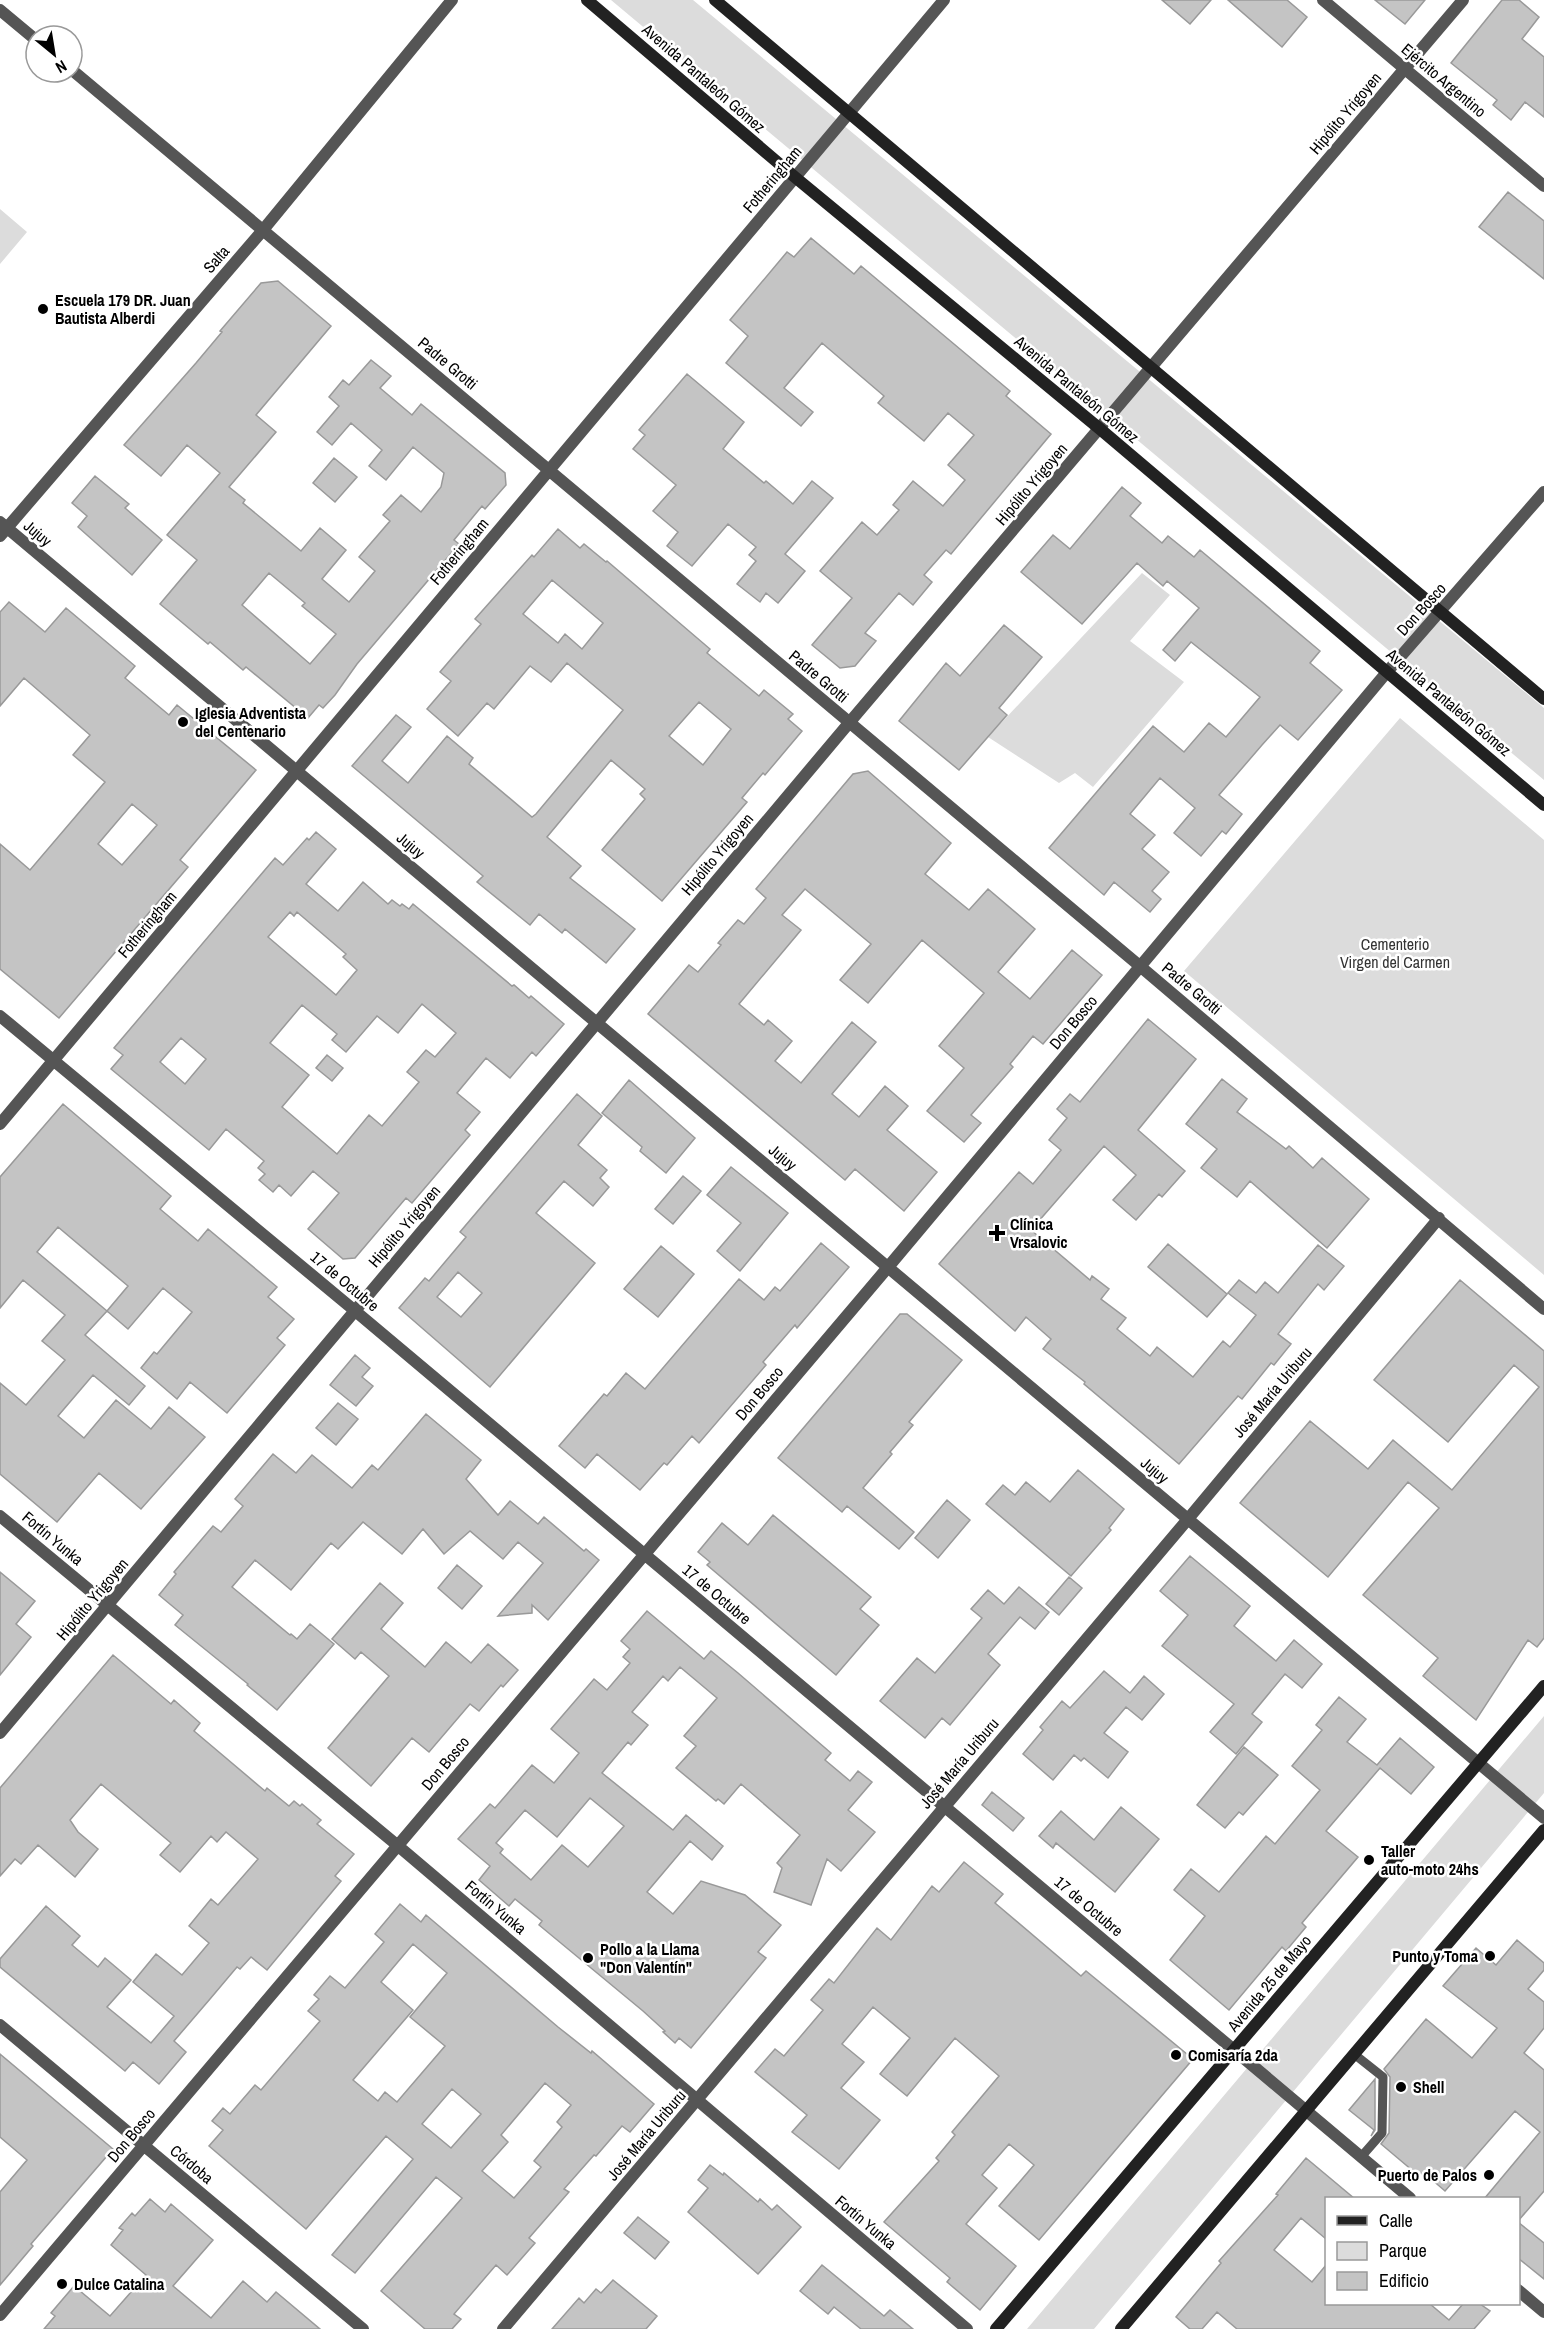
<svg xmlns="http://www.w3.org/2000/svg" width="1544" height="2329" viewBox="0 0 1544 2329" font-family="'Archivo Narrow',sans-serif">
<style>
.green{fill:#dcdcdc}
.building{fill:#c4c4c4;stroke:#999;stroke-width:1.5;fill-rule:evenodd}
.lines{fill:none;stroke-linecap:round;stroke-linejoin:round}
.lane{stroke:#555;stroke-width:9}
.street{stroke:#555;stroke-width:12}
.secondary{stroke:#222;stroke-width:12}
.poi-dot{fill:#000;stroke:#fff;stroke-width:2}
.labels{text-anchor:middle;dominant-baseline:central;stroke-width:5;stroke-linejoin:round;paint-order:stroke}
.street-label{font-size:16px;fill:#000;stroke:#fff}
.poi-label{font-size:16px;font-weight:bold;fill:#000;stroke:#fff;text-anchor:start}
.park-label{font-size:16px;fill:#333;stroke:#fff}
</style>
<rect width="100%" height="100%" fill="#fff"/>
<path class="green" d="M611,0H693L1544,708V780Z
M0,209L27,232L0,264Z
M1142,573L1170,595L1130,641L1184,682L1093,787L1075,773L1059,783L988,737Z
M1400,718L1544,840V1275L1184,971Z
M1544,1716V1793L1094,2329H1027Z"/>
<path class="building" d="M1162,0H1211L1190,24Z
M1228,0H1287L1307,17L1282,47Z
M1375,0H1425L1405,24Z
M1502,0H1519L1539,17L1522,39L1544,57V117L1525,102L1511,120L1493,105L1497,100L1451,63Z
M1508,192L1544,221V279L1479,227Z
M811,238L854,274L861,266L1010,391L1006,396L1051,434L951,554L946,550L924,575L932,582L913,605L899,593L865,633L876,641L855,666L840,668L812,645L852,598L820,571L862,522L877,535L899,510L893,505L913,481L943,506L965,480L948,465L974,435L948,413L924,441L878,403L884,396L822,343L784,388L813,412L801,426L726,363L748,336L730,320L787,252L794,257Z
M278,281L331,326L256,415L276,432L229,487L245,500L243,503L301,551L320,528L346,550L322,579L349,602L375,571L359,557L390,521L383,515L401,495L421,512L441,487L444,473L413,447L386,480L369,466L382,450L351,423L332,445L317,432L339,406L329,397L343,380L349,385L371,360L391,376L380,388L412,415L421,404L505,473L506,485L485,509L482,506L454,540L459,544L357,664L335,695L323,708L319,705L308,718L246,667L243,670L210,642L208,644L160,604L197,560L167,535L220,473L187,445L161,476L124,445L196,363L222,332L220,331L261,283ZM269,573L305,603L302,606L336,634L310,664L242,605Z
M687,374L744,422L723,449L764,483L766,481L793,504L812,481L833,498L785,554L805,571L778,603L766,593L760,602L737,584L756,561L749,555L756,547L728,524L692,566L667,546L678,532L653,511L676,485L633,449L645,435L639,430Z
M334,458L357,477L335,502L313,483Z
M95,476L129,504L125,508L162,540L132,575L78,527L87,516L72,503Z
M1122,487L1141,503L1130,516L1162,543L1168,536L1194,557L1200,550L1320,651L1310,663L1342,690L1298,740L1280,725L1262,745L1219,795L1242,814L1226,834L1222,831L1201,856L1174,833L1195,808L1160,778L1130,814L1155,835L1142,849L1169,872L1152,891L1161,899L1150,912L1114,882L1104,895L1049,848L1153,726L1184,752L1209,723L1226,737L1260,697L1191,642L1175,661L1163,650L1199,608L1167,581L1163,586L1137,563L1082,624L1021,572L1053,535L1070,549Z
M558,529L580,548L584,544L606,562L607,561L710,649L707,653L759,696L764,690L793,714L788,719L802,731L765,775L763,773L742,798L747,802L662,901L602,850L645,799L640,794L645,789L611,760L547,837L581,866L570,878L635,929L606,963L565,929L562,933L539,914L530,925L477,882L483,876L352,766L396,715L411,727L382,761L408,783L447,736L473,758L469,764L532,817L536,814L623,710L567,663L551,682L530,666L494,709L487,703L458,736L427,709L451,681L440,672L481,624L475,619L532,555L534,557ZM552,580L603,623L582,649L565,634L558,643L523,614ZM699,702L731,729L703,765L669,736Z
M9,602L45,632L66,608L135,666L125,678L169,715L177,705L256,770L180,860L188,867L59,1018L0,969V844L30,870L105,782L73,755L90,735L24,678L0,706V612ZM132,804L157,825L122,865L98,844Z
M1004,625L1042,657L999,708L1007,715L959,770L899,721L946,663L960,676Z
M868,771L951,843L925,874L969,910L988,889L1035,929L998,972L1030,999L1072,950L1102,975L1043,1044L1033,1036L1010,1064L1013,1067L971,1115L981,1123L964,1142L927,1111L964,1068L939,1046L984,993L922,940L868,1003L840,980L871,944L805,889L782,915L801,930L739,1004L764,1025L768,1020L792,1041L775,1061L801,1083L852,1022L876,1042L832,1094L859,1117L885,1086L908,1106L887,1130L937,1172L904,1211L855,1169L845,1180L648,1014L689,965L698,972L721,945L718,943L738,920L744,924L766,898L756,889L853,774Z
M316,832L336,849L306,884L338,911L363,882L388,904L392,900L400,906L402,904L409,909L413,904L512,986L514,985L529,998L531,996L564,1024L536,1056L532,1052L510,1078L486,1058L457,1093L480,1112L465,1130L470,1135L412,1203L406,1198L355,1258L343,1259L308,1229L339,1193L313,1171L291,1196L279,1185L273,1192L259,1180L265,1174L258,1168L264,1161L226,1129L209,1150L111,1069L123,1055L114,1048L275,858L283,865L307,838L309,840ZM290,912L294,916L297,912L346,954L343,957L357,970L336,995L268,937ZM422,1004L456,1033L435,1057L426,1050L407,1072L419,1082L382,1126L369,1115L337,1154L282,1107L309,1075L270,1043L302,1005L337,1034L332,1040L346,1052L377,1016L398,1033ZM181,1038L206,1059L185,1084L160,1062Z
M1148,1019L1196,1059L1138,1130L1185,1171L1162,1197L1159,1194L1136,1220L1113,1200L1136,1175L1104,1146L1031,1230L1090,1280L1092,1276L1109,1289L1101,1299L1126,1318L1117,1329L1150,1356L1157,1347L1193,1377L1223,1341L1230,1347L1256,1315L1228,1293L1239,1280L1256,1293L1265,1282L1278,1293L1318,1245L1344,1266L1324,1290L1318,1284L1278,1334L1291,1344L1274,1365L1271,1363L1242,1399L1238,1396L1179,1464L1084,1384L1085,1382L1043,1349L1051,1339L1026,1317L1015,1331L939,1264L1019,1172L1033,1184L1061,1150L1049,1140L1067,1118L1057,1109L1070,1094L1080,1102Z
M327,1055L343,1068L332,1081L316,1068Z
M1222,1079L1247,1099L1237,1112L1286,1149L1289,1146L1313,1168L1322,1158L1369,1199L1327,1248L1250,1181L1237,1197L1201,1168L1217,1149L1186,1124Z
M629,1080L695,1138L666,1173L640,1151L642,1147L602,1113Z
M577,1094L602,1116L578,1145L607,1170L600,1178L609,1187L593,1206L564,1181L536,1213L595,1263L490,1387L399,1308L425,1278L429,1281L466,1237L460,1232ZM458,1272L482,1293L461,1317L437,1297Z
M63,1104L171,1196L160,1209L198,1241L208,1229L277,1287L268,1297L294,1319L277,1338L285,1345L227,1413L190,1382L177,1399L141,1368L154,1352L157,1354L192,1312L163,1288L128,1329L107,1311L128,1286L58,1227L37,1252L107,1311L85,1335L145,1386L129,1405L93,1375L58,1416L84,1438L116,1400L151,1429L169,1407L205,1437L141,1509L99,1473L57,1522L0,1474V1383L26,1405L65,1360L42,1341L65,1315L23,1280L0,1308V1177Z
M731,1167L788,1213L740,1271L717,1251L741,1223L707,1195Z
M683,1176L701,1191L673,1224L655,1209Z
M821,1243L849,1267L797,1328L795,1325L763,1362L766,1365L699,1443L692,1436L667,1465L664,1463L640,1490L597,1454L585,1468L559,1446L604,1394L607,1396L626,1373L645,1389L739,1279L764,1300L775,1287L780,1291Z
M1168,1244L1227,1294L1207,1317L1148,1267Z
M661,1246L694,1274L658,1317L624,1289Z
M1460,1280L1544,1351V1638L1537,1647L1528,1640L1476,1720L1423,1676L1438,1658L1363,1595L1439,1508L1408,1482L1328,1577L1240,1503L1310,1421L1368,1469L1393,1440L1452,1490L1539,1387L1514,1365L1448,1442L1374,1380Z
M900,1314H907L962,1360L909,1422L913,1425L890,1452L892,1454L863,1488L914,1532L899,1549L847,1506L842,1512L778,1458Z
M355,1355L370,1368L362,1377L373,1386L356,1406L330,1385Z
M338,1403L358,1419L336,1445L316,1428Z
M426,1414L481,1460L466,1479L498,1515L510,1501L538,1524L544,1517L584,1551L586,1549L599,1560L548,1620L532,1605V1613L498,1616L543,1563L518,1542L503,1559L470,1531L444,1554L423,1529L402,1554L363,1522L338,1549L331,1543L291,1590L255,1560L232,1587L290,1635L291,1634L297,1639L310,1624L334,1644L277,1710L247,1685L248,1684L175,1625L183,1615L159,1595L176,1574L174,1572L213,1526L221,1532L243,1506L235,1499L273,1454L296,1473L312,1455L352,1488L372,1465L378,1470Z
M1078,1470L1124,1509L1109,1528L1111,1530L1071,1576L986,1504L1003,1485L1015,1495L1026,1482L1050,1502Z
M947,1500L970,1520L938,1558L915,1538Z
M773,1515L871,1597L860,1609L879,1625L836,1675L707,1565L710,1562L698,1552L722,1523L748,1545Z
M1190,1556L1250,1606L1234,1626L1276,1661L1294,1640L1322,1664L1302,1688L1285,1674L1252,1714L1262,1722L1236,1754L1210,1732L1234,1704L1162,1646L1188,1615L1160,1591Z
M457,1565L482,1586L462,1609L438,1588Z
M0,1572L35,1601L16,1624L31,1637L0,1675Z
M1069,1577L1082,1588L1059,1615L1046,1604Z
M380,1583L403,1603L381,1629L425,1667L446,1642L471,1663L488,1644L518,1670L503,1687L501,1685L479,1711L470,1704L429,1752L412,1738L371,1786L328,1748L389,1676L361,1652L355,1659L332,1639Z
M1019,1587L1049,1612L1035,1629L1020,1617L988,1654L1000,1665L950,1725L942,1718L925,1738L880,1701L917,1658L935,1673L982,1618L971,1609L988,1590L1004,1604Z
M647,1611L704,1659L711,1651L738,1673L831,1753L825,1760L850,1781L858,1771L872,1782L848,1810L875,1832L841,1871L827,1859L811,1905L774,1892L782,1868L777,1863L800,1835L741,1784L724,1804L718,1799L716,1801L676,1768L696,1746L684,1736L717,1698L680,1667L668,1681L663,1676L632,1712L648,1725L631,1745L628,1742L602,1773L673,1830L686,1815L723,1846L712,1860L690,1841L647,1892L673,1914L701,1881L745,1895L781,1925L758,1952L766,1958L691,2048L679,2038L675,2043L663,2032L665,2031L643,2011L539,1925L542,1921L515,1899L509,1906L479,1880L490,1866L458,1839L490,1804L495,1808L532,1765L554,1783L579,1753L551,1729L594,1679L607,1690L630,1663L623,1657L630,1649L621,1641ZM590,1798L624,1826L588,1867L562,1845L531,1880L500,1853L503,1849L496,1843L525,1810L557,1837Z
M113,1655L171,1704L174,1700L200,1723L194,1731L265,1791L267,1788L289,1806L294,1801L300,1806L302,1804L321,1820L317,1824L354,1854L335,1876L341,1881L267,1970L251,1957L240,1969L237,1967L210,1999L174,2041L186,2052L159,2084L133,2062L125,2071L0,1967V1959L46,1906L80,1936L72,1945L98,1967L105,1958L131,1980L107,2007L151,2043L174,2016L133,1982L156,1954L182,1975L209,1943L189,1926L211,1899L218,1905L258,1859L226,1832L217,1842L211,1836L180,1872L160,1855L171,1843L101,1784L70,1820L78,1832L98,1849L75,1877L38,1845L21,1864L15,1859L0,1876V1788Z
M1104,1671L1130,1693L1144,1676L1164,1694L1142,1720L1126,1707L1104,1733L1128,1752L1108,1778L1084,1758L1081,1761L1074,1755L1053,1780L1023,1754L1043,1730L1040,1727L1062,1701L1070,1708Z
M1339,1697L1366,1719L1347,1742L1377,1765L1400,1738L1434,1767L1411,1794L1380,1768L1326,1831L1358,1857L1302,1923L1306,1927L1286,1951L1282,1947L1229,2010L1170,1960L1205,1916L1174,1890L1191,1869L1219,1892L1266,1836L1275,1844L1320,1790L1292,1766L1322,1730L1316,1725Z
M1244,1747L1278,1775L1243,1815L1239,1812L1225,1828L1197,1805Z
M992,1792L1024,1818L1013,1831L982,1805Z
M1121,1807L1159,1839L1115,1892L1056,1843L1053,1848L1039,1836L1061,1811L1094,1840Z
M964,1862L1003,1894L995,1903L1081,1976L1086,1971L1193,2059L1039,2240L999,2206L1034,2165L1009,2144L982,2175L997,2188L966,2224L1016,2266L980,2310L947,2282L950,2278L884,2222L939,2161L936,2158L955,2135L952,2132L999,2076L955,2038L907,2096L880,2074L910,2038L873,2007L842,2044L864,2062L841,2088L880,2120L839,2169L792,2132L807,2115L755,2072L775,2049L784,2056L823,2010L811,2000L829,1979L834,1983L877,1928L891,1940L932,1886L939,1892Z
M400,1904L421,1922L426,1915L558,2027L591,2053L592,2051L654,2104L630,2132L622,2126L596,2156L594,2155L564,2189L569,2192L529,2238L535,2243L507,2275L496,2265L454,2314L461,2319L452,2329H425L381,2291L462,2198L436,2177L355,2273L332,2255L413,2159L386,2136L306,2229L209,2146L223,2130L212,2121L223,2108L230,2114L255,2085L261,2090L320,2021L308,2011L319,1999L314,1995L330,1976L345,1988L384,1942L375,1934ZM413,1944L447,1973L410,2017L445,2046L397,2102L385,2092L378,2101L353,2080L413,2010L381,1982ZM545,2083L571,2105L557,2122L562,2127L534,2161L541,2167L514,2198L482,2171L508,2142L501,2135ZM452,2089L481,2114L451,2148L422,2124Z
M1517,1940L1544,1963V1970L1528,1989L1544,2002V2028L1524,2053L1544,2070V2191L1518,2221V2199H1484L1540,2132L1515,2111L1445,2191L1423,2172L1419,2176L1381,2144L1389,2133L1390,2077L1384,2069L1426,2019L1472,2058L1497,2028L1443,1986L1476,1948L1496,1965Z
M0,2054L113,2149L31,2244L33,2246L0,2285V2192L27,2160L0,2137Z
M1375,2079V2130L1371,2136L1374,2130L1349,2110Z
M1306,2158L1355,2199H1326V2239L1301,2218L1274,2250L1312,2282L1326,2265V2304H1430L1449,2320L1463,2304H1480L1490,2311L1474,2329H1237L1217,2312L1202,2329H1190L1176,2317L1221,2263L1219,2261L1278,2195L1276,2194Z
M710,2165L723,2175L724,2173L758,2202L760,2199L772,2210L777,2205L801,2227L758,2274L688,2212L708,2188L698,2180Z
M150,2199L165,2212L171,2204L213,2240L173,2286L211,2318L243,2281L267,2302L276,2292L320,2329H44L55,2316L51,2313L74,2286L110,2316L146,2275L111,2245L123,2230L119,2228L132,2213L135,2216Z
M638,2217L669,2242L655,2259L624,2233Z
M1518,2222L1544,2243V2279L1518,2258Z
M822,2265L884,2316L890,2310L913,2329H861L834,2307L828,2314L800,2291Z
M613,2280L657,2316L646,2329H552L579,2298L584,2303L596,2289L601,2293Z"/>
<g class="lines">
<path class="lane" d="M1354,2054L1383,2077L1382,2133L1361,2157"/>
<path class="street" d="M1323,0L1544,186
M0,10L36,40
M72,70L1141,967L1544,1309
M0,522L1544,1818
M0,536L263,230L452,0
M0,1016L354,1310L1410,2198
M0,1124L944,0
M0,1516L397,1845L967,2329
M0,1733L849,723L1463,0
M0,2025L363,2329
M1518,2290L1544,2312
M0,2315L889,1266L1387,672L1544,492
M503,2329L1188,1519L1439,1218"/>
<path class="secondary" d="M587,0L796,178L1100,429L1544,805
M715,0L1544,699
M996,2329L1544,1686
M1121,2329L1544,1830"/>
</g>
<g class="poi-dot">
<circle cx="43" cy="309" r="6"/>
<circle cx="183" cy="722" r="6"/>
<path d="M994 1224h6v6h6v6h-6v6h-6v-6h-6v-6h6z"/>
<circle cx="1369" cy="1860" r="6"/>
<circle cx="1490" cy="1956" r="6"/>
<circle cx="588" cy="1958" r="6"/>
<circle cx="1176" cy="2055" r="6"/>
<circle cx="1401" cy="2087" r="6"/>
<circle cx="1489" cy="2175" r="6"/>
<circle cx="62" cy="2284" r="6"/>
</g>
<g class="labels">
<g class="street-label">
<text transform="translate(704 78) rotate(41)">Avenida Pantaleón Gómez</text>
<text transform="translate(1444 80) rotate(40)">Ejército Argentino</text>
<text transform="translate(1345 113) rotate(-50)">Hipólito Yrigoyen</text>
<text transform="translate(772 179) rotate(-50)">Fotheringham</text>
<text transform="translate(216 259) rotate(-49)">Salta</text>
<text transform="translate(448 363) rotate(40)">Padre Grotti</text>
<text transform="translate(1077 389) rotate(40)">Avenida Pantaleón Gómez</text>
<text transform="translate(1031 484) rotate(-50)">Hipólito Yrigoyen</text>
<text transform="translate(38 533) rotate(40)">Jujuy</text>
<text transform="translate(459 551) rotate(-50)">Fotheringham</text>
<text transform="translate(1421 609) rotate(-48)">Don Bosco</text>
<text transform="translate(819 676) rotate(40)">Padre Grotti</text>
<text transform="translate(1449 702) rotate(40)">Avenida Pantaleón Gómez</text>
<text transform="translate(411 845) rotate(40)">Jujuy</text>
<text transform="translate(717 854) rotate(-50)">Hipólito Yrigoyen</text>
<text transform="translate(147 924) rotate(-50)">Fotheringham</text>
<text transform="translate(1192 988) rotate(40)">Padre Grotti</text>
<text transform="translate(1073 1022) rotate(-50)">Don Bosco</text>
<text transform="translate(783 1157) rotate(40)">Jujuy</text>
<text transform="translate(404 1226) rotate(-50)">Hipólito Yrigoyen</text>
<text transform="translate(345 1281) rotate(40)">17 de Octubre</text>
<text transform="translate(1272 1392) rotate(-50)">José María Uriburu</text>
<text transform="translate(759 1393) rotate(-50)">Don Bosco</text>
<text transform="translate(1155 1470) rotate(40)">Jujuy</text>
<text transform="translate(53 1538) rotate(40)">Fortín Yunka</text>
<text transform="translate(717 1594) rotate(40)">17 de Octubre</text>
<text transform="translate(92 1599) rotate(-50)">Hipólito Yrigoyen</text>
<text transform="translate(445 1763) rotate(-50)">Don Bosco</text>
<text transform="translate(959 1763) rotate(-50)">José María Uriburu</text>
<text transform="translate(1089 1906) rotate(40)">17 de Octubre</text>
<text transform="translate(496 1907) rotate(40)">Fortín Yunka</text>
<text transform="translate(1269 1983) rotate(-50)">Avenida 25 de Mayo</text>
<text transform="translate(131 2135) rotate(-50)">Don Bosco</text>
<text transform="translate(646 2135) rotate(-50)">José María Uriburu</text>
<text transform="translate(192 2164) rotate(40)">Córdoba</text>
<text transform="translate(866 2222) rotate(40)">Fortín Yunka</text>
</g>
<g class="poi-label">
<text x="55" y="300">Escuela 179 DR. Juan<tspan x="55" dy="18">Bautista Alberdi</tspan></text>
<text x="195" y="713">Iglesia Adventista<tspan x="195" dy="18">del Centenario</tspan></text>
<text x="1010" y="1224">Clínica<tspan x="1010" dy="18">Vrsalovic</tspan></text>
<text x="1381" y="1851">Taller<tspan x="1381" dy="18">auto-moto 24hs</tspan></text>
<text x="600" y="1949">Pollo a la Llama<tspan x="600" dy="18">"Don Valentín"</tspan></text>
<text x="1478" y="1956" text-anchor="end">Punto y Toma</text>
<text x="1188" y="2055">Comisaría 2da</text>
<text x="1413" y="2087">Shell</text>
<text x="1477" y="2175" text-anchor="end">Puerto de Palos</text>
<text x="74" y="2284">Dulce Catalina</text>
</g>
<g class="park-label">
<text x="1395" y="944">Cementerio<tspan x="1395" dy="18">Virgen del Carmen</tspan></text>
</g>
</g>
<rect x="1325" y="2197" width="195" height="108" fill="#ffffff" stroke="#999999" stroke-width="1.5"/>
<rect x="1337" y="2216" width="30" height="9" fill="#222222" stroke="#999999" stroke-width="1.5"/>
<text x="1379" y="2227" font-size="18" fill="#000000">Calle</text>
<rect x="1337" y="2242" width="30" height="18" fill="#dcdcdc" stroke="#999999" stroke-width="1.5"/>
<text x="1379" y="2257" font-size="18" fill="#000000">Parque</text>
<rect x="1337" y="2272" width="30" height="18" fill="#c4c4c4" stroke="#999999" stroke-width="1.5"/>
<text x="1379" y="2287" font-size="18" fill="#000000">Edificio</text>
<g transform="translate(54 54) rotate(150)"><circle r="28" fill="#ffffff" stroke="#999999" stroke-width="1.5"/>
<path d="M0-4.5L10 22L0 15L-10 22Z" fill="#000000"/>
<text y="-9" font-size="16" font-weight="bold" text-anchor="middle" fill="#000000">N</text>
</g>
</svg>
